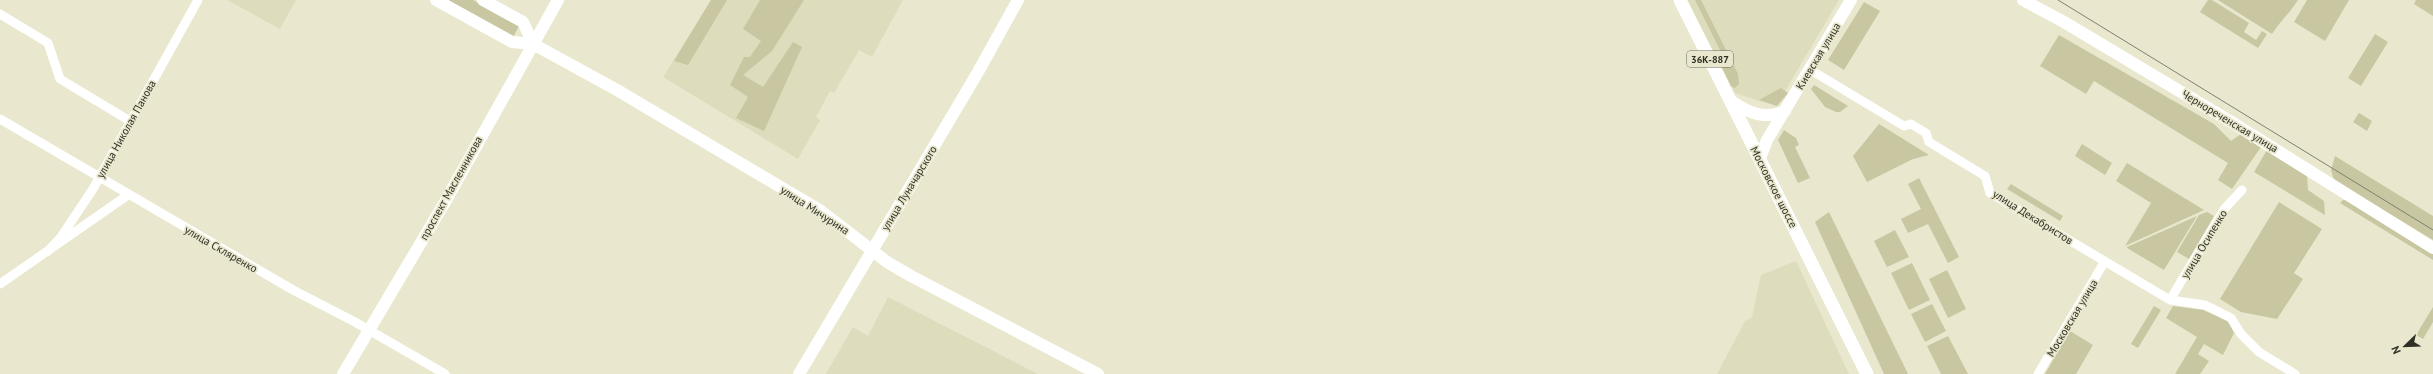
<svg xmlns="http://www.w3.org/2000/svg" width="2433" height="374" viewBox="0 0 2433 374" font-family="'PT Sans',sans-serif">
<style>
.built{fill:#dddcbc}
.green{fill:#c8c7a1}
.lines{fill:none;stroke-linecap:round;stroke-linejoin:round}
.street{stroke:#fff;stroke-width:9}
.secondary{stroke:#fff;stroke-width:12}
.primary{stroke:#fff;stroke-width:13}
.tram{stroke:#80806f;stroke-width:1}
.labels{text-anchor:middle;dominant-baseline:central;stroke-width:3.5;stroke-linejoin:round;paint-order:stroke}
.shield{fill:#e9e8ce;stroke:#676658;stroke-width:1}
.shield-label{font-size:10px;font-weight:bold;fill:#2f2f25}
.street-label{font-size:11px;fill:#2f2f25;stroke:#e9e8ce}
</style>
<rect width="100%" height="100%" fill="#e9e8ce"/>
<path class="built" d="M227,0H296L280,29Z
M711,0H903L872,57L859,50L834,93L830,91L816,117L820,120L798,159L663,77Z
M1687,0H1839L1776,106L1735,93Z
M1796,261L1849,374H1717L1745,321L1752,317L1761,275Z
M888,297L1038,374H826L853,327L868,336Z"/>
<path class="green" d="M446,0H473L519,26L513,37Z
M711,0H727L688,65L674,61Z
M760,0H804L772,51L743,75L763,87L793,42L802,47L764,131L736,118L748,97L730,85L744,57H750L761,41L743,29Z
M1695,0H1701L1738,74L1739,84L1735,88L1731,86L1721,65L1726,62Z
M2208,0H2212L2249,23L2244,32L2256,40L2262,31L2267,34L2258,48L2200,12Z
M2218,0H2298C2290,13 2280,21 2272,34Z
M2307,0H2349L2325,41L2294,22Z
M2416,0H2433V16L2414,4Z
M1864,2L1880,11L1844,70L1828,60Z
M2375,34L2388,42L2361,86L2348,78Z
M2059,35L2214,124L2231,141L2241,134L2261,147L2232,189L2218,180L2228,163L2094,81L2086,94L2040,66Z
M1814,85L1848,106L1840,112H1836L1825,107L1811,89Z
M1781,88L1788,93L1777,106L1759,100Z
M2359,113L2372,121L2367,131L2353,122Z
M1879,124L1929,155L1913,159L1867,182L1853,156Z
M1784,130L1796,138L1799,145L1795,147L1810,178L1798,183L1778,140Z
M2082,144L2112,163L2105,175L2075,156Z
M2267,150L2307,175L2308,190L2324,201L2325,215L2254,172Z
M2335,156L2433,216V240L2334,180L2331,170Z
M2127,163L2204,210L2125,246L2151,203L2116,181Z
M1919,178L1959,257L1948,263L1928,224L1908,233L1901,219L1921,209L1908,184Z
M2011,184L2063,216L2060,221L2007,189Z
M2343,200H2348L2433,253V260L2340,203Z
M2279,202L2322,229L2294,273L2303,279L2277,319L2241,312L2220,299Z
M1829,212L1908,374H1884L1815,222Z
M2207,212L2214,216L2189,259L2177,252L2199,215Z
M2197,216L2164,270L2127,248V247Z
M1895,230L1909,257L1887,267L1874,241Z
M1912,263L1930,300L1909,310L1891,273Z
M1947,270L1966,309L1948,318L1929,279Z
M1932,304L1946,331L1925,342L1911,314Z
M2154,306L2161,310L2138,348L2131,344Z
M2173,306L2203,310L2228,321L2234,333L2223,355L2204,344L2198,354L2209,361L2200,374H2175L2197,337L2166,318Z
M2433,307V322L2423,339L2416,335Z
M2070,331L2093,345L2076,374H2045Z
M1948,336L1968,374H1941L1927,346Z"/>
<g class="lines">
<path class="street" d="M0,14L48,43L60,79L130,121
M1809,69L1904,126L1911,124L1926,133L1929,142L1985,176L1990,193L2170,300L2205,305L2231,318L2241,334L2259,352L2295,374
M0,119L293,290L355,322L445,374
M47,252L61,237L93,189L198,0
M0,284L128,195
M2170,300L2225,208L2242,190
M2038,374L2105,261"/>
<path class="secondary" d="M436,0L512,42L533,44L617,90L821,211L887,262L911,276L1098,374
M483,0L523,22L533,44
M2023,0L2064,22L2233,123L2433,248
M1731,101C1749,113 1764,120 1785,111
M1760,158L1767,140L1851,0
M343,374L445,202L558,0
M799,374L978,72L1018,0"/>
<path class="primary" d="M1680,0L1867,374"/>
<path class="tram" d="M2058,0L2433,230"/>
</g>
<g class="labels">
<rect class="shield" x="1687" y="51" width="46" height="16" rx="3"/>
<g class="shield-label">
<text x="1710" y="59">36К-887</text>
</g>
<g class="street-label">
<text transform="translate(1818 56) rotate(-59)">Киевская улица</text>
<text transform="translate(2230 121) rotate(31)">Чернореченская улица</text>
<text transform="translate(126 129) rotate(-61)">улица Николая Панова</text>
<text transform="translate(1774 187) rotate(63)">Московское шоссе</text>
<text transform="translate(451 188) rotate(-61)">проспект Масленникова</text>
<text transform="translate(909 188) rotate(-59)">улица Луначарского</text>
<text transform="translate(815 210) rotate(33)">улица Мичурина</text>
<text transform="translate(2033 217) rotate(32)">улица Декабристов</text>
<text transform="translate(2204 244) rotate(-59)">улица Осипенко</text>
<text transform="translate(221 249) rotate(30)">улица Скляренко</text>
<text transform="translate(2072 318) rotate(-59)">Московская улица</text>
</g>
</g>
<g transform="translate(2405 346) rotate(247)" stroke="#e9e8ce" stroke-width="3" paint-order="stroke">
<path d="M0-3L7 15L0 10L-7 15Z" fill="#2f2f25"/>
<text y="-6" font-size="11" font-weight="bold" text-anchor="middle" fill="#2f2f25">N</text>
</g>
</svg>
